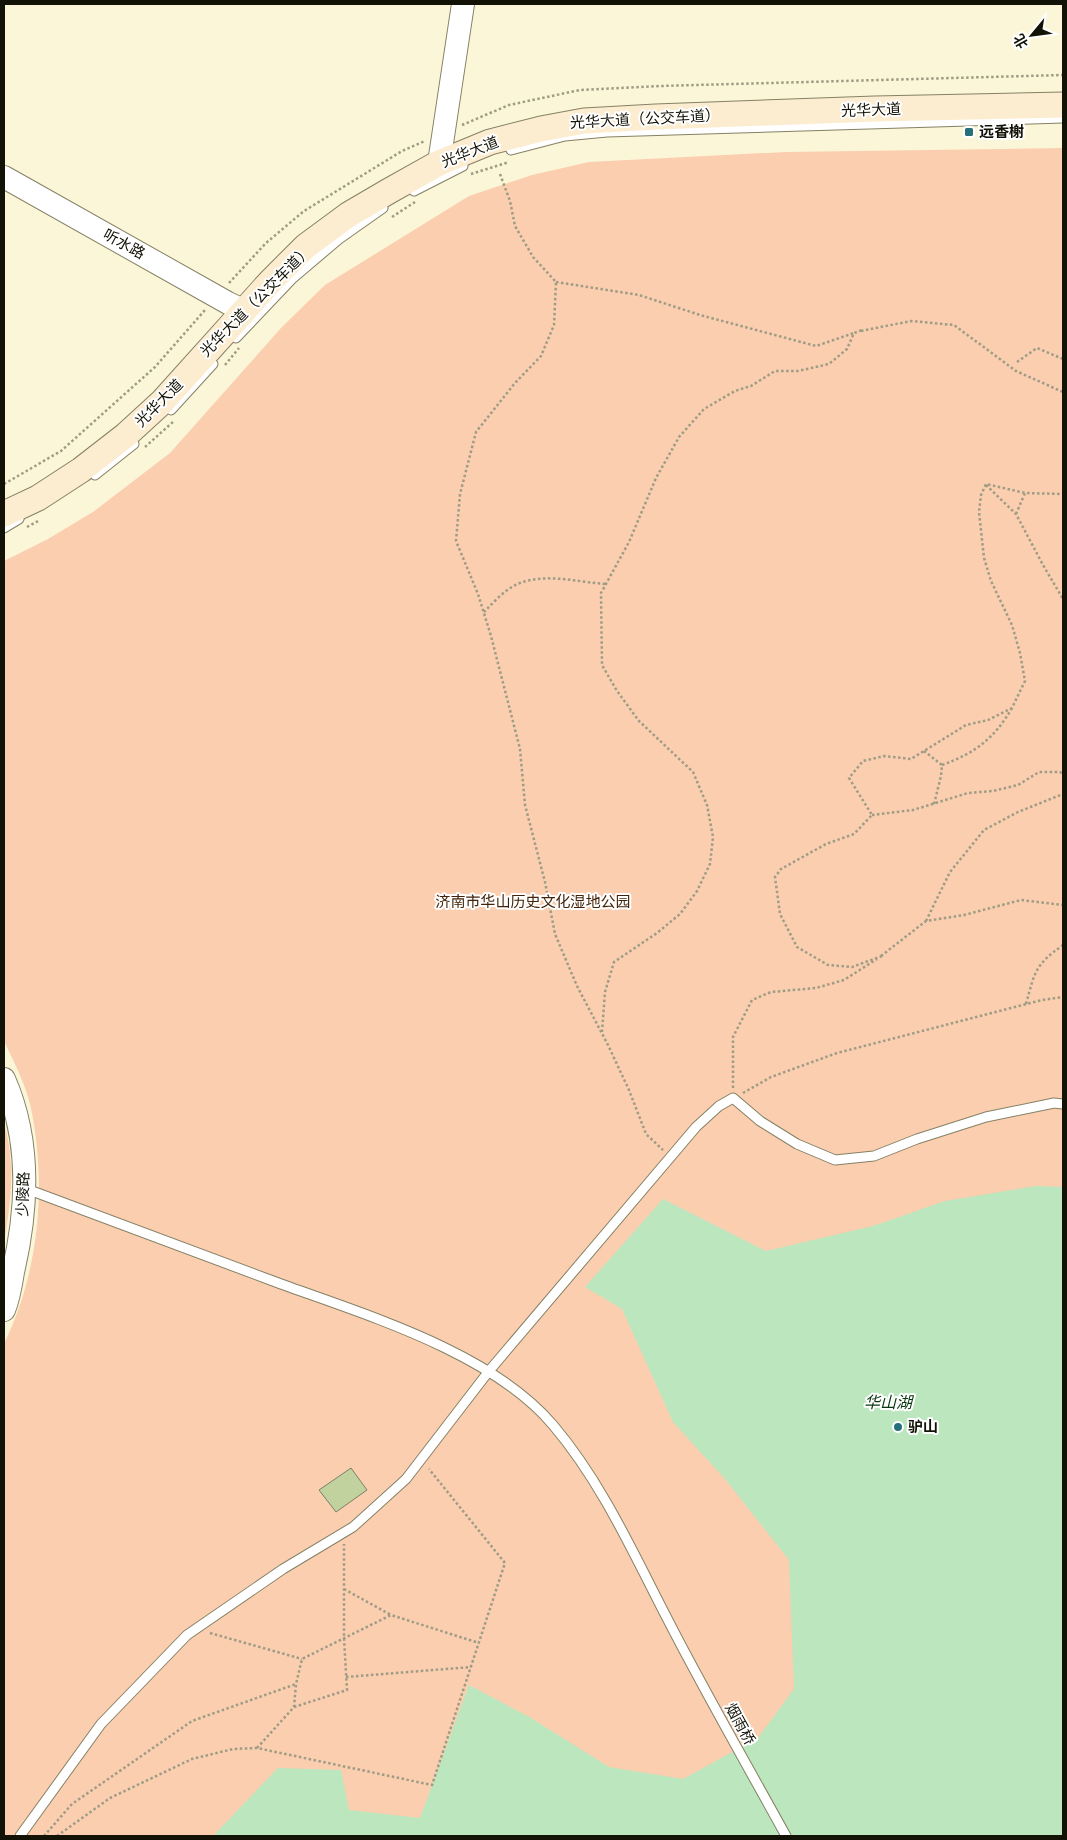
<svg xmlns="http://www.w3.org/2000/svg" width="1067" height="1840" viewBox="0 0 1067 1840" font-family="'DM Sans','Noto Sans SC',sans-serif">
<style>
.green{fill:#faceaf}
.water{fill:#bce6bd}
.building{fill:#c1d29f;stroke:#798267}
.lines{fill:none;stroke-linecap:round;stroke-linejoin:round}
.service-casing{stroke:#858165;stroke-width:11}
.tertiary-casing{stroke:#858165;stroke-width:24}
.secondary-casing{stroke:#858165;stroke-width:27}
.path{stroke:#9f9c85;stroke-width:2.5;stroke-dasharray:2.5 2.5;stroke-linecap:butt}
.service{stroke:#fff;stroke-width:9}
.tertiary{stroke:#fff;stroke-width:22}
.secondary{stroke:#fcecd0;stroke-width:25}
.poi-dot{fill:#286f7c;stroke:#fff;stroke-width:2}
.labels{text-anchor:middle;dominant-baseline:central;stroke-width:4;stroke-linejoin:round;paint-order:stroke}
.street-label{font-size:15px;fill:#131207;stroke:#fff}
.poi-label{font-size:15px;font-weight:bold;fill:#131207;stroke:#fff;text-anchor:start}
.park-label{font-size:15px;fill:#43240a;stroke:#fff}
.water-label{font-size:16px;font-style:italic;fill:#08360f;stroke:#fff}
</style>
<rect width="100%" height="100%" fill="#fbf6d7"/>
<path class="green" d="M1063,148V1836H4V1344C39,1272 47,1187 31,1108C26,1085 14,1062 4,1041V561L48,539L93,512L170,453L281,328L325,285L469,196L532,175L589,162L786,152Z
M4,1123C16,1166 11,1200 4,1243Z"/>
<path class="water" d="M1036,1186L1063,1187V1836H213L278,1768L341,1770L349,1810L420,1818L469,1685L531,1718L609,1767L683,1779L758,1738L794,1689L789,1560L725,1479L673,1422L622,1309L585,1287L663,1199L766,1251L873,1226L945,1201Z"/>
<path class="building" d="M351,1468L367,1490L336,1512L319,1490Z"/>
<g class="lines">
<defs>
<path id="service" d="M511,150L565,136L607,132L1063,118
M414,191L463,166
M236,338L293,278L339,239L383,208
M171,410L213,364
M95,475L134,444
M4,528L19,519
M24,1188C107,1219 190,1250 273,1281C362,1314 491,1351 553,1425C603,1484 634,1555 669,1622C706,1694 747,1765 786,1836
M20,1836L101,1724L187,1635L283,1569L353,1527L406,1479L489,1371L696,1127L719,1106L733,1098L760,1121L797,1144L835,1160L874,1156L917,1139L986,1117L1054,1103L1063,1104"/>
<path id="tertiary" d="M439,163L463,4
M4,177L228,303L245,311
M4,1079C31,1140 28,1208 13,1272C11,1285 9,1298 4,1310"/>
<path id="secondary" d="M4,514L38,498L81,470L126,435L162,402L270,282L306,246L348,215L389,191L439,163L490,142L541,129L584,121L656,117L875,109L1063,105"/>
</defs>
<use href="#service" class="service-casing"/>
<use href="#tertiary" class="tertiary-casing"/>
<use href="#secondary" class="secondary-casing"/>
<path class="path" d="M462,125L509,105L580,90L660,86L1063,75
M471,174L509,162
M500,174L510,201L515,226L533,257L556,282L554,325L541,356L515,383L476,432L460,494L456,541L478,594L491,636L520,749L525,805L545,882L555,934L577,986L608,1045L629,1090L646,1134L663,1150
M392,217L415,202
M556,282L639,295L700,315L816,346L854,333
M229,283L266,243L304,211L402,151L425,141
M861,331L911,321L954,325L1016,371L1063,392
M1017,362L1037,348L1063,359
M225,365L239,348
M145,447L174,421
M4,484L61,451L155,367L205,310
M986,485L1016,514L1043,565L1063,599
M1016,514L1025,493
M27,527L40,520
M484,612C494,602 506,588 520,583C547,573 577,582 605,584
M924,751L942,765
M934,804L941,776L942,765C975,753 994,739 1012,708
M872,815L913,810L968,793L993,791L1018,785L1039,772H1060L1063,774
M926,921L950,872L984,830L1018,812L1063,794
M881,956L926,921L964,915L1021,900L1063,905
M882,956L852,967L828,965L797,947L780,914L775,877L781,869L826,844L854,834L872,815L849,778L863,761L884,756L911,759L966,725L988,720L1012,708L1025,681L1020,653L1012,625L991,581L984,558L979,512L981,495L986,484L1025,493L1063,494
M1026,1004C1035,971 1035,965 1063,945
M602,1032L605,992L614,962L657,933L680,914L697,891L710,864L713,837L707,805L693,772L639,721L617,691L602,665L601,593L629,542L656,478L679,437L704,409L735,391L751,386L775,371H798L829,364L847,349L854,333L862,330
M733,1088V1037L752,1000L771,992L816,988L844,980L877,959
M743,1093L771,1077L837,1053L1042,1000L1063,997
M344,1589L391,1615
M210,1633L302,1659
M346,1677L471,1667
M294,1707L347,1690L344,1638V1544
M257,1748L294,1707L296,1684L302,1659L391,1615L479,1643
M44,1836L72,1804L192,1721L296,1684
M57,1836L110,1798L192,1759L233,1749L257,1748L432,1785L505,1563L429,1469"/>
<use href="#service" class="service"/>
<use href="#tertiary" class="tertiary"/>
<use href="#secondary" class="secondary"/>
</g>
<g class="poi-dot">
<rect x="964" y="127" width="10" height="10" rx="2.5"/>
<circle cx="898" cy="1427" r="5"/>
</g>
<g class="labels">
<g class="street-label">
<text transform="translate(871 110) rotate(-2)">光华大道</text>
<text transform="translate(645 119) rotate(-3)">光华大道（公交车道）</text>
<text transform="translate(470 152) rotate(-21)">光华大道</text>
<text transform="translate(124 244) rotate(29)">听水路</text>
<text transform="translate(256 301) rotate(-45)">光华大道（公交车道）</text>
<text transform="translate(159 403) rotate(-45)">光华大道</text>
<text transform="translate(23 1194) rotate(-88)">少陵路</text>
<text transform="translate(740 1724) rotate(61)">烟雨桥</text>
</g>
<g class="poi-label">
<text x="979" y="132">远香榭</text>
<text x="908" y="1427">驴山</text>
</g>
<g class="park-label">
<text x="533" y="902">济南市华山历史文化湿地公园</text>
</g>
<g class="water-label">
<text x="888" y="1402">华山湖</text>
</g>
</g>
<rect width="1067" height="1840" fill="none" stroke="#131207" stroke-width="10"/>
<g transform="translate(1032 35) rotate(241)" stroke="#ffffff" stroke-width="4" paint-order="stroke">
<path d="M0-4L9 19L0 12L-9 19Z" fill="#131207"/>
<text y="-8" font-size="14" font-weight="bold" text-anchor="middle" fill="#131207">北</text>
</g>
</svg>
